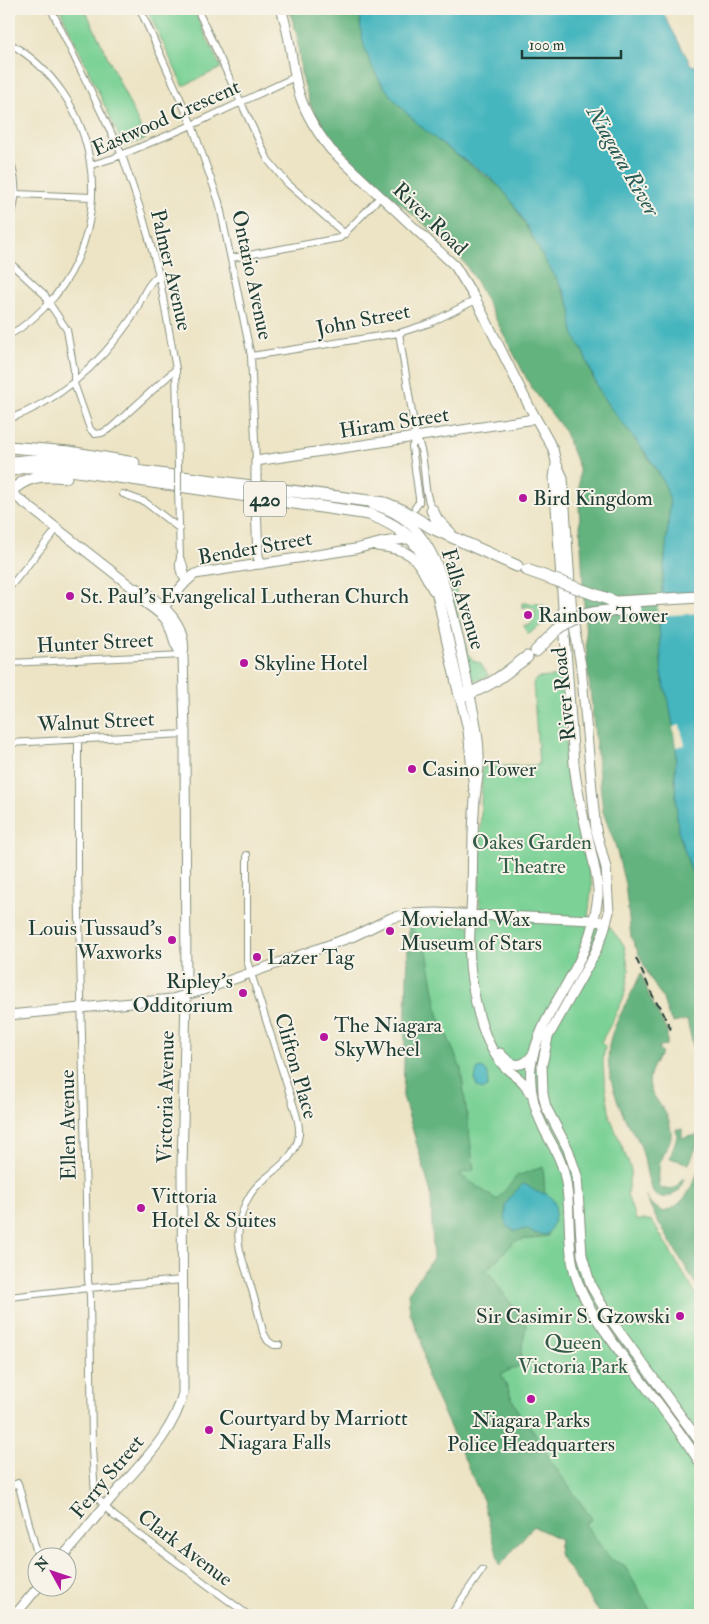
<svg xmlns="http://www.w3.org/2000/svg" width="709" height="1624" viewBox="0 0 709 1624" font-family="'IM FELL Double Pica',serif">
<style>
.green{fill:#7bd196;stroke:#4d8765}
.forest{fill:#64b37f;stroke:#42785a}
.water{fill:#45b5be;stroke:#327979}
.pier{fill:#ede4c5}
.lines{fill:none;stroke-linecap:round;stroke-linejoin:round}
.street-casing{stroke:#86907c;stroke-width:8}
.secondary-casing{stroke:#86907c;stroke-width:11}
.highway-casing{stroke:#86907c;stroke-width:13}
.street{stroke:#fff;stroke-width:6}
.secondary{stroke:#fff;stroke-width:9}
.highway{stroke:#fff;stroke-width:11}
.rail{stroke:#1f3d34;stroke-width:2;stroke-dasharray:8 4;stroke-linecap:butt}
.street-bridge-casing{stroke:#86907c;stroke-width:8;stroke-linecap:butt}
.secondary-bridge-casing{stroke:#86907c;stroke-width:11;stroke-linecap:butt}
.highway-bridge-casing{stroke:#86907c;stroke-width:13;stroke-linecap:butt}
.street-bridge{stroke:#fff;stroke-width:6}
.secondary-bridge{stroke:#fff;stroke-width:9}
.highway-bridge{stroke:#fff;stroke-width:11}
.poi-dot{fill:#b5179e;stroke:#f7f3e8;stroke-width:2}
.labels{text-anchor:middle;dominant-baseline:central;stroke-width:4;stroke-linejoin:round;paint-order:stroke}
.shield{fill:#f7f3e8;stroke:#60746a;stroke-width:1}
.shield-label{font-size:20px;font-weight:bold;fill:#1f3d34}
.street-label{font-size:21px;fill:#1f3d34;stroke:#f7f3e8}
.poi-label{font-size:21px;fill:#1f3d34;stroke:#f7f3e8;text-anchor:start}
.park-label{font-size:21px;fill:#315b48;stroke:#f7f3e8}
.water-label{font-size:22px;font-style:italic;fill:#285b56;stroke:#f7f3e8}
</style>
<rect width="100%" height="100%" fill="#f7f3e8"/>
<filter id="ink" filterUnits="userSpaceOnUse"><feTurbulence type="fractalNoise" baseFrequency=".02" numOctaves="2"/><feDisplacementMap in="SourceGraphic" scale="10" xChannelSelector="R" yChannelSelector="G"/><feConvolveMatrix kernelMatrix="1 2 1 2 8 2 1 2 1" color-interpolation-filters="sRGB"/></filter>
<filter id="wash" filterUnits="userSpaceOnUse"><feTurbulence type="fractalNoise" baseFrequency=".0096" numOctaves="4" result="noise"/><feDisplacementMap in="SourceGraphic" scale="20" xChannelSelector="R" yChannelSelector="G"/><feGaussianBlur stdDeviation="1.12" result="paint"/><feColorMatrix in="noise" values="0 0 0 0 0 0 0 0 0 0 0 0 0 0 0 0 0 1.4 0 .05"/><feComposite in="paint" operator="in"/></filter>
<g filter="url(#wash)">
<rect width="100%" height="100%" fill="#ede4c5"/>
<path class="green" d="M60,9H85L146,139L125,146L122,143Z
M147,9H193L221,68L183,86Z
M447,570H449L451,574L464,571L456,589V608L468,654L474,661L480,663L489,676L476,681L469,675L450,593L452,591Z
M522,603C529,603 537,603 543,605C563,614 534,630 527,634L524,625H530L535,619V609L529,606L522,608Z
M562,676L569,788L592,885L588,917L606,923L624,945L629,970L624,997L611,1024L601,1042L605,1046L603,1059L604,1077L610,1117L631,1169L627,1195L636,1220H649L652,1221L700,1301V1615H601L558,1553L560,1539L533,1526L433,1218L431,1193L403,1096L409,924L481,926L479,892L482,767L539,765L533,683L537,678Z"/>
<path class="forest" d="M289,9H361L360,25L381,83L406,113L447,148L499,186L511,200L559,284L571,309L573,332L583,351L595,383L604,399L632,435L662,478L669,494L670,505L659,623L662,678L669,703L674,731L676,751L675,780L678,831L693,876L700,888V1039L693,1046L687,1020L673,1023L668,1015L663,999L650,978L631,937L625,884L615,844L603,812L587,661L579,505V468L564,430L531,387L476,281L463,261L451,247L361,170L327,133L311,107L301,73L297,35Z
M409,924L427,952L438,1014L461,1069L474,1170L459,1174L497,1200L517,1176L543,1167L548,1236L515,1241L487,1270L526,1325L519,1366L501,1374L524,1425L529,1424L552,1463L592,1519L585,1524L610,1559L624,1565L653,1615H601L558,1553L560,1539L533,1526L500,1566L483,1500L427,1377L421,1338L410,1313L408,1293L433,1258L431,1193L403,1096Z
M641,973L650,998L667,1032V1045L659,1046V1051L662,1053C629,1096 671,1098 671,1134C672,1142 663,1152 661,1159C658,1169 659,1178 659,1187L663,1189L676,1188L682,1179H684L679,1191C672,1196 664,1199 656,1196C644,1179 647,1160 639,1142C636,1135 630,1129 627,1123C614,1095 601,1061 613,1031C621,1010 633,993 641,973Z
M676,1129H682V1138L697,1135L696,1148L689,1164L670,1158L677,1136Z
M700,1166V1291L657,1220L645,1195L651,1204L663,1212C685,1206 693,1186 700,1166Z"/>
<path class="water" d="M361,9H661L691,65L700,67V888L693,876L678,831L675,780L676,751L674,731L669,703L662,678L659,623L670,505C667,469 622,427 603,397C594,382 590,367 583,352C580,345 575,339 573,332C571,324 572,316 571,309C566,293 555,276 546,262C532,237 520,209 501,188C487,173 466,162 449,149C404,116 355,69 361,9Z
M481,1068C490,1071 489,1079 487,1087L482,1090L477,1087L475,1080L477,1070Z
M523,1184C529,1185 531,1189 537,1192C540,1193 545,1193 548,1195C562,1205 554,1226 546,1235L532,1233L528,1229L515,1231L506,1226L505,1206L510,1197Z"/>
<path class="pier" d="M700,593V613L657,616L659,596Z
M680,725L685,745L676,747L673,727Z"/>
</g>
<g filter="url(#ink)">
<g class="lines">
<defs>
<path id="street" d="M51,9L122,155L142,214L159,275L176,369L178,468
M140,9L192,125L219,202L251,356L256,461
M197,9L268,160L287,183L345,234
M9,43C98,94 119,216 55,296C42,311 26,326 9,335
M9,158C17,178 18,201 9,221
M91,165L114,158L192,125L295,77
M16,194L92,197
M232,258L340,238L381,196
M9,262L45,295L49,303L67,330L74,370V383L90,429L95,434L102,433L111,428L176,369
M399,333L416,437C428,459 421,487 432,510
M251,356L399,333L430,323L476,300
M9,419C61,400 100,364 131,319C140,305 145,284 159,275
M178,491L180,558C177,567 180,575 186,582
M123,494L145,502L180,529
M415,508L419,502V498L412,447L416,437
M180,558C185,564 186,574 186,582
M9,588L57,529
M9,663L183,655
M78,739V875L88,1280L90,1296L92,1448L95,1495L113,1515L248,1615
M9,743L185,734
M247,855V961L293,1104C296,1113 300,1124 299,1134C296,1160 273,1170 257,1186C247,1196 240,1214 239,1228C236,1246 244,1263 249,1280C254,1297 259,1314 263,1332L268,1341L274,1345H279
M9,1297L89,1288L182,1280
M9,1490L13,1485L18,1483L38,1557
M451,1615L482,1570"/>
<path id="secondary" d="M281,9C290,34 291,59 297,85C302,109 316,131 331,150L455,266L476,300L529,406L553,449L556,462L563,478L572,614L581,666L593,801L596,830L606,868L609,912L603,934L594,955L548,1037L542,1065L543,1094L546,1107L568,1149L577,1176L582,1255L591,1286L611,1320L700,1442
M556,464L554,478L574,764C577,794 585,822 591,851C594,866 599,881 598,896C595,921 587,947 575,969C558,1001 537,1028 531,1066C529,1087 534,1109 544,1129C550,1141 558,1153 562,1166C574,1203 564,1243 577,1280C585,1304 600,1324 615,1345C643,1385 675,1422 700,1463
M256,474V461L528,420L535,417
M9,491L133,588C138,602 157,608 166,620C174,631 172,645 183,655
M373,505C393,510 410,521 422,538C448,573 459,642 468,685C472,708 479,731 479,755C480,771 476,785 475,800C472,830 473,861 472,891C471,920 467,952 472,981C476,1008 485,1045 503,1065C512,1075 524,1079 529,1092
M256,506L258,557L262,564
M377,546C415,550 416,558 433,590
M159,612L186,582L195,574L355,549L383,542L414,538
M460,696L468,730L474,791
M9,1015L172,999L200,991L354,936L391,918L408,914L436,913L593,920L606,923
M500,1053C511,1066 522,1070 533,1054
M63,1556C80,1537 96,1517 112,1497C138,1466 174,1434 183,1393L182,1167L186,995L185,734L183,655C187,630 172,613 153,598C146,593 141,588 133,588
M15,1615L39,1586"/>
<path id="highway" d="M9,447L69,452L134,463
M13,462L42,459L385,503L402,510L432,528L517,566
M9,471L24,467H50L369,514C385,520 400,528 412,540C434,564 439,598 445,629C450,651 455,674 460,696C486,690 507,672 527,657
M9,493C26,476 42,474 66,477
M432,510L437,520L450,533
M527,570L555,580
M536,651L557,630"/>
</defs>
<use href="#street" class="street-casing"/>
<use href="#secondary" class="secondary-casing"/>
<use href="#highway" class="highway-casing"/>
<use href="#street" class="street"/>
<use href="#secondary" class="secondary"/>
<use href="#highway" class="highway"/>
<path class="rail" d="M636,958L655,1001L660,1006L672,1032"/>
<defs>
<path id="street-bridge" d="M178,468V491"/>
<path id="secondary-bridge" d="M256,474V506"/>
<path id="highway-bridge" d="M555,580L616,602L700,597
M557,630C580,609 606,612 635,609"/>
</defs>
<use href="#street-bridge" class="street-bridge-casing"/>
<use href="#secondary-bridge" class="secondary-bridge-casing"/>
<use href="#highway-bridge" class="highway-bridge-casing"/>
<use href="#street-bridge" class="street-bridge"/>
<use href="#secondary-bridge" class="secondary-bridge"/>
<use href="#highway-bridge" class="highway-bridge"/>
</g>
</g>
<g class="poi-dot">
<circle cx="523" cy="498" r="5"/>
<circle cx="70" cy="596" r="5"/>
<circle cx="528" cy="615" r="5"/>
<circle cx="244" cy="663" r="5"/>
<circle cx="412" cy="769" r="5"/>
<circle cx="390" cy="931" r="5"/>
<circle cx="172" cy="940" r="5"/>
<circle cx="257" cy="957" r="5"/>
<circle cx="243" cy="993" r="5"/>
<circle cx="324" cy="1037" r="5"/>
<circle cx="141" cy="1208" r="5"/>
<circle cx="680" cy="1316" r="5"/>
<circle cx="531" cy="1399" r="5"/>
<circle cx="209" cy="1430" r="5"/>
</g>
<g class="labels">
<rect class="shield" x="244" y="481.5" width="42" height="35" rx="4"/>
<g class="shield-label">
<text x="265" y="499">420</text>
</g>
<g class="street-label">
<text transform="translate(166 118) rotate(-24)">Eastwood Crescent</text>
<text transform="translate(430 219) rotate(44)">River Road</text>
<text transform="translate(171 270) rotate(77)">Palmer Avenue</text>
<text transform="translate(252 275) rotate(78)">Ontario Avenue</text>
<text transform="translate(363 320) rotate(-11)">John Street</text>
<text transform="translate(394 423) rotate(-9)">Hiram Street</text>
<text transform="translate(255 548) rotate(-10)">Bender Street</text>
<text transform="translate(463 599) rotate(73)">Falls Avenue</text>
<text transform="translate(95 643) rotate(-3)">Hunter Street</text>
<text transform="translate(564 694) rotate(-96)">River Road</text>
<text transform="translate(96 722) rotate(-3)">Walnut Street</text>
<text transform="translate(296 1066) rotate(74)">Clifton Place</text>
<text transform="translate(166 1097) rotate(-89)">Victoria Avenue</text>
<text transform="translate(68 1125) rotate(-91)">Ellen Avenue</text>
<text transform="translate(107 1477) rotate(-50)">Ferry Street</text>
<text transform="translate(185 1548) rotate(37)">Clark Avenue</text>
</g>
<g class="poi-label">
<text x="533" y="498">Bird Kingdom</text>
<text x="80" y="596">St. Paul's Evangelical Lutheran Church</text>
<text x="538" y="615">Rainbow Tower</text>
<text x="254" y="663">Skyline Hotel</text>
<text x="422" y="769">Casino Tower</text>
<text x="400" y="919">Movieland Wax<tspan x="400" dy="24">Museum of Stars</tspan></text>
<text x="162" y="928" text-anchor="end">Louis Tussaud's<tspan x="162" dy="24">Waxworks</tspan></text>
<text x="267" y="957">Lazer Tag</text>
<text x="233" y="981" text-anchor="end">Ripley's<tspan x="233" dy="24">Odditorium</tspan></text>
<text x="334" y="1025">The Niagara<tspan x="334" dy="24">SkyWheel</tspan></text>
<text x="151" y="1196">Vittoria<tspan x="151" dy="24">Hotel &amp; Suites</tspan></text>
<text x="670" y="1316" text-anchor="end">Sir Casimir S. Gzowski</text>
<text x="219" y="1418">Courtyard by Marriott<tspan x="219" dy="24">Niagara Falls</tspan></text>
<text x="531" y="1420" text-anchor="middle">Niagara Parks<tspan x="531" dy="24">Police Headquarters</tspan></text>
</g>
<g class="park-label">
<text x="532" y="842">Oakes Garden<tspan x="532" dy="24">Theatre</tspan></text>
<text x="573" y="1342">Queen<tspan x="573" dy="24">Victoria Park</tspan></text>
</g>
<g class="water-label">
<text transform="translate(623 161) rotate(60)">Niagara River</text>
</g>
</g>
<rect width="709" height="1624" fill="none" stroke="#f7f3e8" stroke-width="30"/>
<g transform="translate(52 1572) rotate(310)"><circle r="24" fill="#f7f3e8" stroke="#a1aaa0"/>
<path d="M0-4L9 19L0 12L-9 19Z" fill="#b5179e"/>
<text y="-8" font-size="14" font-weight="bold" text-anchor="middle" fill="#1f3d34">N</text>
</g>
<path d="M522 50v8h99v-8" fill="none" stroke="#1f3d34" stroke-width="2.5"/>
<text x="529" y="50" font-size="15" fill="#1f3d34" stroke="#f7f3e8" stroke-width="4" paint-order="stroke">100 m</text>
</svg>
